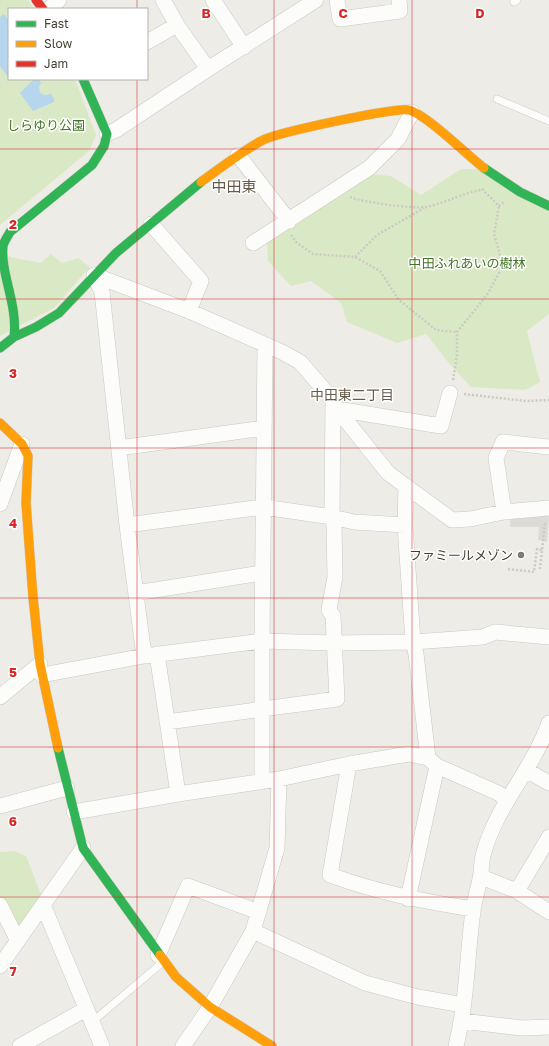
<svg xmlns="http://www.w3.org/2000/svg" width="549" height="1046" viewBox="0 0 549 1046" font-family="'Golos Text','Noto Sans JP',sans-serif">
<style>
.green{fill:#dae9c5}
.parking{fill:#dddbd6}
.water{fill:#b5d6ed}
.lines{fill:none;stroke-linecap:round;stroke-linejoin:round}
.lane-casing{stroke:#cac8c2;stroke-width:8}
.street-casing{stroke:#cac8c2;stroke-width:16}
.fast-casing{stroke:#cec9bd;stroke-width:10}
.slow-casing{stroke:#cec9bd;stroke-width:10}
.jam-casing{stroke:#cec9bd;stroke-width:10}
.path{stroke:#cccac5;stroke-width:2.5;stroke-dasharray:2 2;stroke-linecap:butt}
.lane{stroke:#fcfcfb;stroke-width:7}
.street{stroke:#fcfcfb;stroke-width:15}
.fast{stroke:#30b455;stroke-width:9}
.slow{stroke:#ff9f0a;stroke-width:9}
.jam{stroke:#e5322d;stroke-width:9}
.grid{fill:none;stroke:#d62828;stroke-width:1;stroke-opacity:0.55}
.poi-dot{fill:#7f7a72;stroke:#fff;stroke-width:1.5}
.labels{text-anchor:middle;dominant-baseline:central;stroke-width:3;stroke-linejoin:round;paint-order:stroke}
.park-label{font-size:13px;fill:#427526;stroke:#fff}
.poi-label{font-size:13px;fill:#433d33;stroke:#fff;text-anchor:end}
.neighbourhood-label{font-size:14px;fill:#665b4a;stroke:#fff}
.quarter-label{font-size:15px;fill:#665b4a;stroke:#fff}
.grid-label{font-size:13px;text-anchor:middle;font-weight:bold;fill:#d62828;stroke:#fff;stroke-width:3;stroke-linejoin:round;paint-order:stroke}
</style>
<rect width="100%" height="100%" fill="#eeece6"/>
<path class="green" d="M0,0H28L35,9H9V79H75L96,135L89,151L0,225Z
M461,169H479L549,210V314L527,331L540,382L525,390L471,387L448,362L426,334L397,343L347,322L341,303L311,281L291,286L268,261L267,242L371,174L391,176L421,195Z
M51,254L62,263L78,258L90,267L54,308L0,336V255L41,263Z
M14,851L26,856L42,897L20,930L8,904L0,896V852Z"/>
<path class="parking" d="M549,514L547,542L538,540L539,527H510L511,516Z"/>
<path class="water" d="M4,14L9,21V78L0,66V17Z
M34,79H39L41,83L39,87L40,93L45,95L51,94L54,99V102L33,111L20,93Z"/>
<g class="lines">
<defs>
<path id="lane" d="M514,2L517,0
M497,99L549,121
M92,1022L163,962"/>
<path id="street" d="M163,0L177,25L208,69
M213,0L244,47
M337,0L340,19L400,11L399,0
M49,9L59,0
M147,42L177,25
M107,134L116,130L208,69L316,0
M238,155L289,221
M151,224L201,281L189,311
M253,243L369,168L398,139L412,112
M94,275L189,311L282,352L300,362L333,400L337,409L388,473L452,520L470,519L504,512L549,508
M94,275L102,292L127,525L144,656
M337,409L441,426L450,393
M119,448L264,428
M406,486L405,525L413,642L416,654L428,758
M0,504L22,444
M504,512L496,458L503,442L549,447
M127,525L263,507L332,517L333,401
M136,593L262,573
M157,654L178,794L279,779L349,764L409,754L428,758L437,766L498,793L507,799
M42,675L144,656L262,641L333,643L413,642L483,637L495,632L549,637
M0,697L40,664
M167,722L337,699L333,616L329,610L335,577L334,525L332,517L354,522L405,525
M349,764L330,875C380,893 421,901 473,909
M526,770L549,783
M262,782V641L265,346
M0,806L67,788
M74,812L178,794
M481,877L517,891L549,837
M517,891L549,912
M408,899L437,766
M0,905L18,941
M43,905L102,1046
M253,931L365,983L418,997L463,1005
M158,955L188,886L259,912
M0,966L83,848
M462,1021L522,1028L549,1027
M20,1046L86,1009
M183,1046L210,1007L253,931L277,848L279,779
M456,1046C467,1002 467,956 473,911C474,900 478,890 480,879C482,870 481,861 484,852C497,805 533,769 549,723"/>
<path id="fast" d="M484,168L520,192L549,206
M14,337C18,304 0,273 3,246C4,241 8,236 10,232L92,165L104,146L107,134L83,79
M0,348L14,337L36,327L59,313L116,253L201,182
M58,748L83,848L160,955"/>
<path id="slow" d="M201,182C220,168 240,153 261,141C274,133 396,107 409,110C427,115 467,155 484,168
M0,423L22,444L28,456L26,503L33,597L40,664L58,748
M160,955L176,977L210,1007L272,1046"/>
<path id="jam" d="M36,0L43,9"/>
</defs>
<use href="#lane" class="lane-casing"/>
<use href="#street" class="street-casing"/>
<use href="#fast" class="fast-casing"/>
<use href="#slow" class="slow-casing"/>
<use href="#jam" class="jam-casing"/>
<path class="path" d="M482,189L499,206L504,202
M350,197C361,202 413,209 425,207C444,204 462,193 481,190
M291,235L297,243L313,254L355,257L380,271L399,300L436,330L457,332
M355,257L377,235L424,208
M453,380L457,356V332L487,295L503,266L494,234L499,206
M464,394L526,401L549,400
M508,569L534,572L537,549L542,550
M540,569L545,523"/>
<use href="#lane" class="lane"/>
<use href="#street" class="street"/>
<use href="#fast" class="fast"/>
<use href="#slow" class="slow"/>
<use href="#jam" class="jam"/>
</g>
<path class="grid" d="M137,0V9M274,0V1046M412,0V1046M137,79V1046M0,149H549M0,299H549M0,448H549M0,598H549M0,747H549M0,897H549"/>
<circle class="poi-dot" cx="521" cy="555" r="4"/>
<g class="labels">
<g class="park-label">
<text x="46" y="125">しらゆり公園</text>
<text x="467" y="263">中田ふれあいの樹林</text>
</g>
<g class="poi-label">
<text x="513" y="555">ファミールメゾン</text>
</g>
<g class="neighbourhood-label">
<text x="352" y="394">中田東二丁目</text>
</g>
<g class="quarter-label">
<text x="234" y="186">中田東</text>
</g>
</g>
<g class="grid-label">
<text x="206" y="18">B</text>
<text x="343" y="18">C</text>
<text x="480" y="18">D</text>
<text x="13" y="229">2</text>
<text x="13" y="378">3</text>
<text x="13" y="528">4</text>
<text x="13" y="677">5</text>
<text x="13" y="826">6</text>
<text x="13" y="976">7</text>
</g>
<rect x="8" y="8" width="140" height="72" fill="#ffffff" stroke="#b4b1ad"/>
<rect x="16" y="21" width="20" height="6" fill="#30b455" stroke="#b4b1ad"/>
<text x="44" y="28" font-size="12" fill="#433d33">Fast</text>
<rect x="16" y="41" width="20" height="6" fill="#ff9f0a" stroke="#b4b1ad"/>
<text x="44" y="48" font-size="12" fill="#433d33">Slow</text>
<rect x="16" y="61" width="20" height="6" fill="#e5322d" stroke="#b4b1ad"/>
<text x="44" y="68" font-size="12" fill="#433d33">Jam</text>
</svg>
